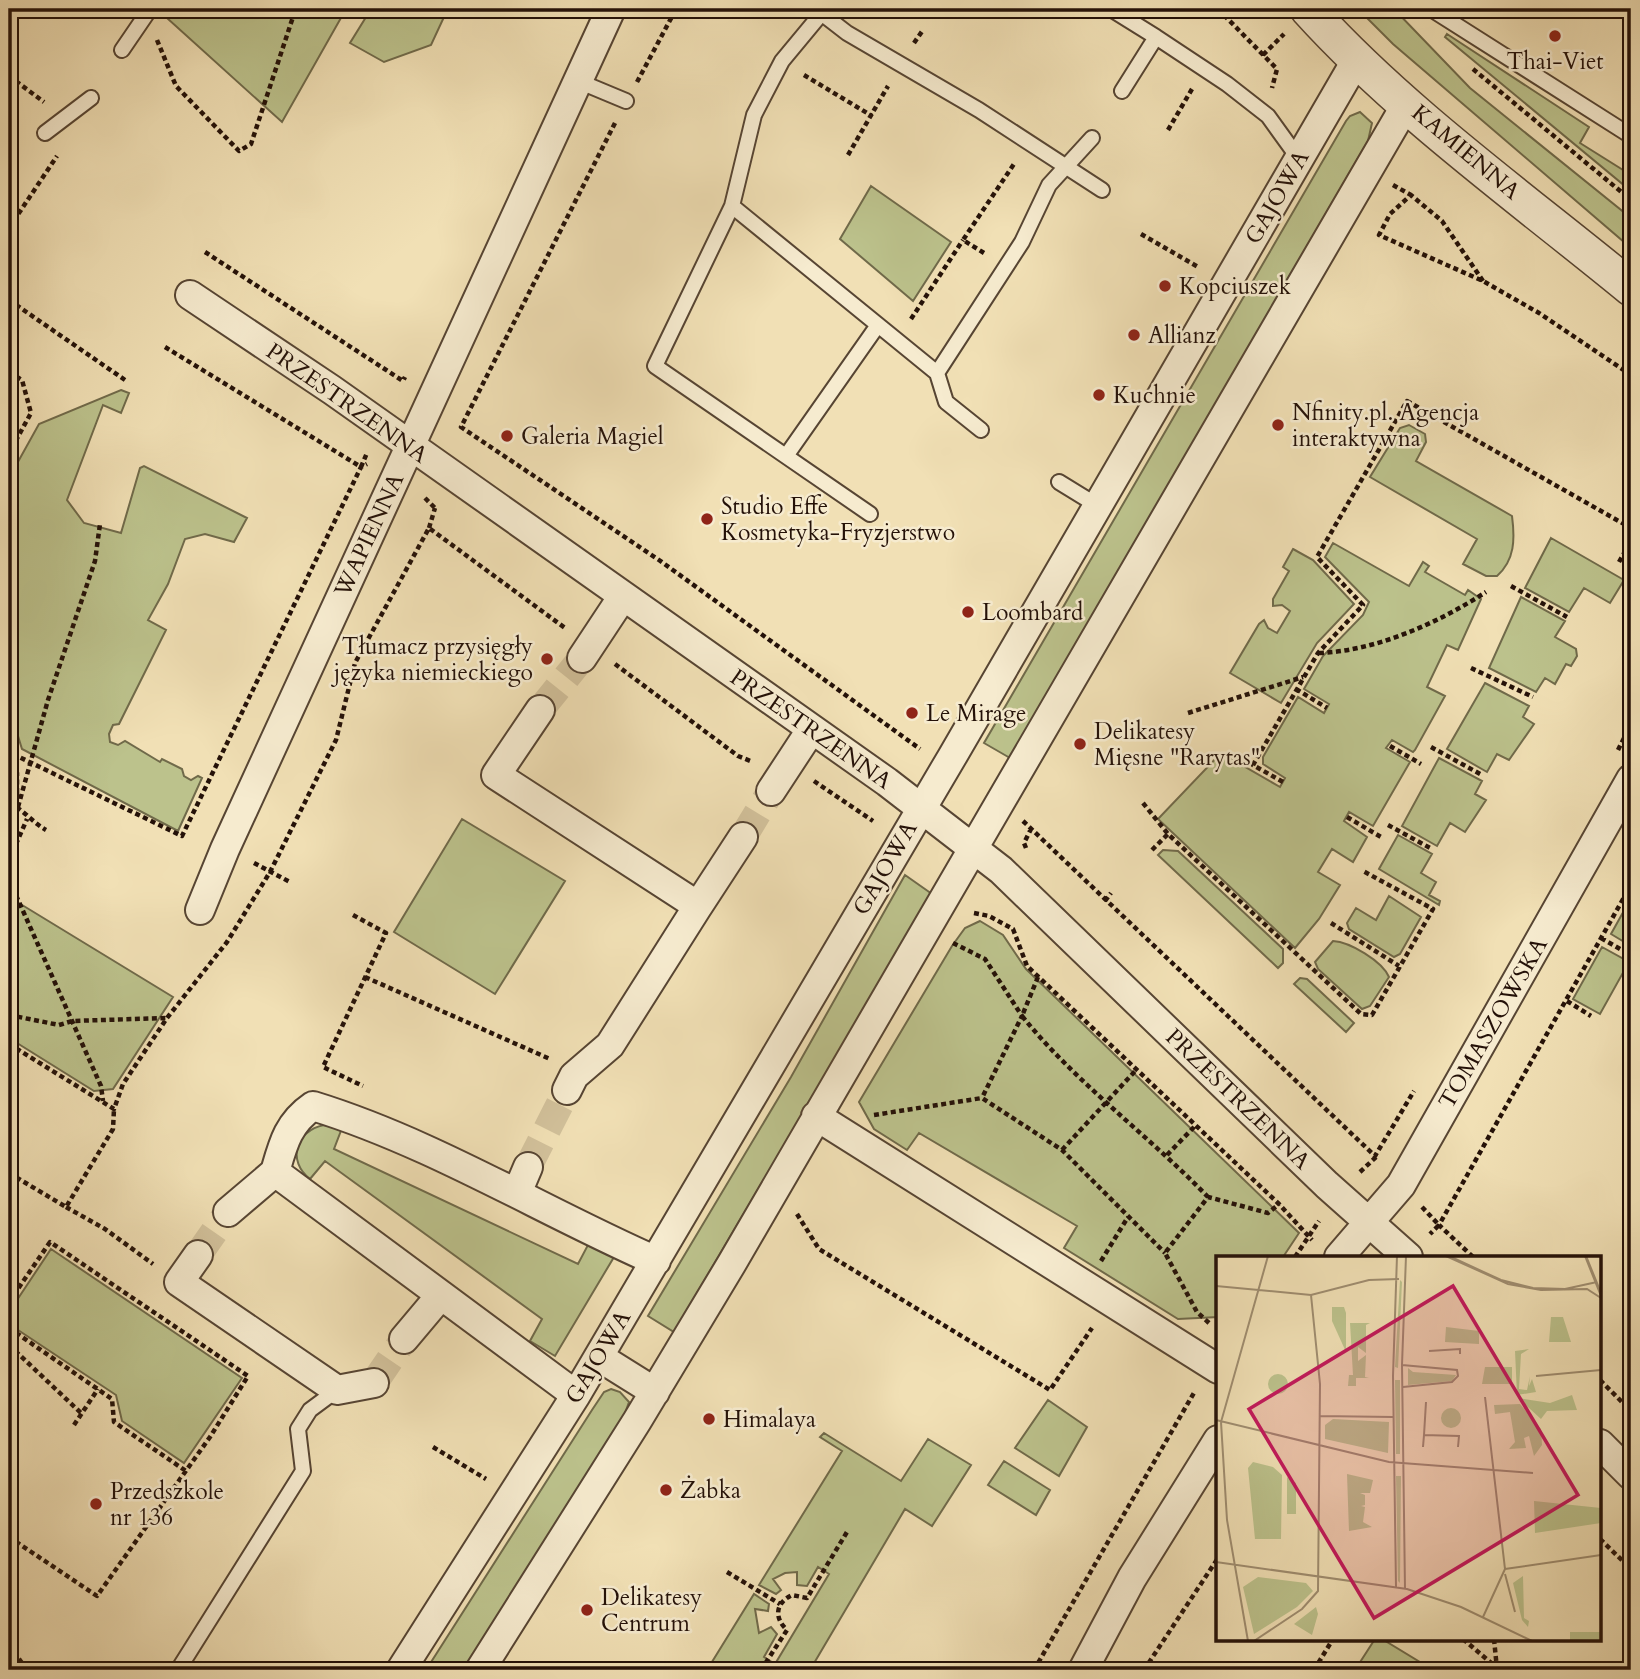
<svg xmlns="http://www.w3.org/2000/svg" width="1640" height="1679" viewBox="0 0 1640 1679" font-family="Cardo,serif">
<style>
.green{fill:#bcc28c;stroke:#706a4a;stroke-width:2}
.lines{fill:none;stroke-linecap:round;stroke-linejoin:round}
.minor-tunnel{stroke:#d2c19b;stroke-width:28;stroke-dasharray:28 14;stroke-linecap:butt}
.service-casing{stroke:#574533;stroke-width:18}
.minor-casing{stroke:#574533;stroke-width:32}
.tertiary-casing{stroke:#574533;stroke-width:38}
.path{stroke:#241108;stroke-width:4.5;stroke-dasharray:5 3.5;stroke-linecap:butt}
.service{stroke:#f6ebcf;stroke-width:14}
.minor{stroke:#f6ebcf;stroke-width:28}
.tertiary{stroke:#f6ebcf;stroke-width:35}
.poi-dot{fill:#8f2418;stroke:#f6ebcf;stroke-width:2.5}
.labels{text-anchor:middle;dominant-baseline:central;stroke-width:5;stroke-linejoin:round;paint-order:stroke}
.poi-label{font-size:23px;fill:#241108;stroke:#f6ebcf;text-anchor:start}
.street-label{font-size:23px;fill:#241108;stroke:#f6ebcf}
.inset-road{fill:none;stroke:#9f8d70;stroke-width:2}
.view{fill:#c2185b;fill-opacity:0.15;stroke:#c2185b;stroke-width:3.5}
.inset-edge{fill:none;stroke:#241108;stroke-width:3.5}
</style>
<rect width="100%" height="100%" fill="#f1e0b5"/>
<filter id="stains"><feTurbulence type="fractalNoise" baseFrequency=".00286" numOctaves="4"/><feColorMatrix values="0 0 0 0 .2 0 0 0 0 .09 0 0 0 0 .02 0 0 0 .5 -.17"/></filter>
<radialGradient id="worn" r=".72"><stop offset=".6" stop-color="#630" stop-opacity="0"/><stop offset="1" stop-color="#630" stop-opacity=".3"/></radialGradient>
<path class="green" d="M157,9H346L282,122Z
M371,9H425L444,17L431,45L384,62L350,43Z
M1358,9H1394L1470,88L1631,218V248L1393,44Z
M1447,34L1589,127L1580,143L1631,175V191L1445,37Z
M1360,112L1372,123L1368,141L1010,758L984,743L1346,121L1350,116Z
M871,186L951,242L913,301L840,239Z
M121,390L129,393L121,413L103,405L67,500L84,523L121,533L140,468L144,466L247,518L234,542L205,534L185,539L168,584L148,620L166,630L119,724L113,725L109,734L110,742L118,745L125,741L160,762L162,759L182,769L184,776L191,780L198,776L202,778L178,831L22,749L9,707V478L39,424Z
M1409,425L1425,434L1426,442L1416,461L1512,516C1515,539 1515,560 1497,576H1486L1463,564L1477,539L1370,477L1400,428Z
M1551,538L1624,580L1610,603L1584,588L1569,612L1525,588Z
M1333,543L1409,586L1423,562L1429,566L1425,572L1465,595L1468,590L1481,599L1458,650L1447,645L1427,687L1445,696L1415,750L1413,752L1392,740L1386,748L1410,762L1373,826L1349,812L1344,821L1367,837L1353,862L1332,849L1318,872L1340,885L1319,919L1295,948L1158,819L1221,753L1280,787L1285,778L1263,764V757L1298,697L1324,713L1329,704L1304,689L1323,656L1363,615L1369,602L1325,557Z
M1293,549L1313,560L1354,604L1317,643L1281,703L1230,673L1259,624L1264,620L1268,628L1277,633L1290,611L1282,605L1273,606V599L1289,571L1283,567Z
M1521,597L1565,621L1555,637L1576,649L1577,656L1571,666L1566,664L1555,684L1545,678L1536,692L1489,668Z
M1485,683L1529,706L1523,717L1534,724L1509,760L1497,754L1487,772L1447,749Z
M1439,758L1482,781L1475,794L1486,800L1465,832L1450,823L1437,846L1402,826Z
M462,819L565,881L495,994L394,932Z
M1398,835L1432,854L1421,873L1436,882L1429,895L1440,901L1439,905L1379,869Z
M1163,850L1178,851L1283,949V963L1278,968L1158,855Z
M905,875L932,894L674,1332L648,1316L791,1077Z
M1389,896L1421,917L1400,954L1394,957L1349,929L1347,923L1356,908L1376,920Z
M9,897L173,997L113,1089L94,1091L9,1038Z
M1631,898V946L1611,934Z
M980,921L1003,935L1026,969L1299,1233L1283,1257H1218V1317L1178,1319L1064,1248L1077,1226L919,1133L907,1150L874,1129L859,1102L952,946L965,928Z
M1333,941C1350,942 1382,961 1389,977L1370,1006L1362,1009L1318,969L1315,962Z
M1602,947L1629,962L1600,1014L1573,999Z
M1300,978L1307,979L1354,1023L1346,1032L1294,984Z
M324,1125L342,1128L334,1149L578,1264L589,1243L614,1257L555,1356L530,1341L542,1319L325,1161L310,1179C287,1161 295,1131 324,1125Z
M51,1249L242,1378L184,1463L122,1421L116,1395L9,1324V1312Z
M611,1389L620,1392L629,1402L624,1416L465,1670H426L592,1410L604,1392Z
M1048,1400L1087,1427L1059,1476L1015,1448Z
M824,1433L901,1481L928,1439L971,1465L932,1526L905,1509L810,1670H707L754,1594L769,1604L768,1611L755,1609L759,1633L771,1627L777,1634L764,1657L775,1664L829,1574L818,1567L807,1586L797,1585V1572L785,1573L773,1579L781,1590L776,1594L759,1585L842,1451L820,1437Z
M1004,1461L1050,1490L1036,1515L988,1485Z
M1375,1639H1382L1433,1670H1355Z"/>
<g class="lines">
<path class="minor-tunnel" d="M540,710L582,658
M743,837L771,791
M528,1167L567,1090
M198,1255L228,1212
M374,1383L404,1339"/>
<defs>
<path id="service" d="M816,9L847,33L979,110L1102,190
M1111,9L1156,37
M1431,9L1631,136
M821,14L782,61L754,115L732,206L937,373
M122,50L150,9
M578,81L626,101
M1122,91L1156,37L1227,84L1268,116L1299,159
M45,133L91,98
M732,206L655,366L870,514
M981,430L946,402L937,373L1022,242L1049,185L1092,138
M786,456L878,325
M1059,482L1098,506
M178,1670L303,1471L298,1429L310,1410L337,1390"/>
<path id="minor" d="M190,295L332,390L887,782L1001,870L1327,1185L1408,1257
M582,658L623,596
M540,710L496,775L698,906L743,837
M771,791L811,730
M200,910L225,849L611,9
M567,1090L574,1076L610,1045L698,906
M816,1116L1218,1369
M517,1193L528,1167
M228,1212L275,1172
M198,1255L179,1282L337,1390L374,1383
M1339,1257L1401,1185L1631,779
M404,1339L441,1295
M599,1357L655,1392
M576,1395L275,1172C283,1144 288,1123 313,1106C433,1143 542,1211 656,1261
M1600,1444L1631,1475
M401,1670L576,1395L952,757L1357,59
M480,1670L637,1421L732,1263L1407,103
M1083,1670L1132,1578L1218,1440"/>
<path id="tertiary" d="M1308,9C1401,112 1524,200 1631,288"/>
</defs>
<use href="#service" class="service-casing"/>
<use href="#minor" class="minor-casing"/>
<use href="#tertiary" class="tertiary-casing"/>
<path class="path" d="M269,9L294,14
M1218,9L1277,69L1272,88
M157,40L176,86L239,151L251,144L294,14L315,16L330,9
M914,43L923,30
M1263,55L1284,34
M1473,69L1631,200
M804,75L872,116
M9,76L44,102
M637,82L676,9
M615,123L461,427L659,560L920,749
M1168,130L1192,89
M848,155L888,86
M1393,185L1411,195
M9,228L57,156
M1141,234L1198,267
M205,252L403,381L405,377
M984,253L963,240L1014,164
M1483,281L1442,221L1411,195L1390,214L1379,235L1483,281L1539,313L1631,375
M9,300L125,380
M911,319L963,240
M165,347L361,467L367,453
M9,372L22,380L31,413L9,453
M425,498L435,508
M429,528L435,508
M1619,562L1631,541
M1511,586L1567,617
M1319,653C1376,651 1438,623 1486,592
M615,664L738,756L753,762
M1471,668L1533,697
M1296,689L1327,708
M1188,713L1303,677
M9,738L17,773V799
M1390,746L1421,764
M1431,747L1482,775
M1618,750L1631,724
M13,754L182,836L361,467L367,464
M814,781L873,821
M1283,782L1253,765L1318,653L1363,605L1317,557L1407,401L1631,528
M9,803C23,809 32,822 46,830
M1143,803L1168,834L1361,1014L1372,1015L1433,909L1363,871
M18,807L48,700L95,561L100,524
M1347,817L1381,837
M1023,821L1375,1156L1414,1091
M1388,825L1432,849
M1026,848L1024,843L1031,829
M1152,850L1168,834
M13,853L15,893L101,1086L103,1101
M9,860L27,819
M254,863L290,882
M1105,901L1111,893
M974,913L989,916L1013,929L1027,966L1279,1204L1312,1240
M353,915L386,933L323,1067L363,1086
M1331,923L1399,966
M1601,938L1627,953
M953,943L985,959L1022,1016L982,1098
M365,977L550,1059
M1038,977L1022,1016C1076,1083 1148,1135 1208,1197
M1567,1001L1591,1016
M9,1015L59,1025L72,1021L166,1018
M9,1044L114,1109L123,1084L167,1018L227,942L270,872L336,740L355,663L429,528L565,628
M874,1115L982,1098L1062,1150L1165,1253
M1062,1150L1137,1069
M1167,1155L1196,1125
M1360,1172L1376,1157
M9,1173L66,1207L113,1129L114,1109
M66,1207L105,1229L153,1264
M1422,1207L1439,1225L1430,1234
M797,1214L819,1249L1050,1390L1092,1328
M1295,1257L1319,1221
M1473,1257L1439,1225L1631,885
M1101,1261L1128,1217
M9,1302L50,1242L248,1376L210,1437L97,1596L9,1537
M1209,1323L1197,1312L1165,1253L1208,1197L1268,1213L1279,1204
M9,1328L112,1399L114,1422L186,1471
M9,1345L81,1413
M1600,1380L1631,1411
M74,1425L98,1389
M433,1447L486,1479
M1600,1539L1631,1569
M727,1572L780,1604
M1463,1639L1497,1668
M1494,1639L1497,1669
M9,1645L27,1670
M761,1670L787,1630C774,1618 775,1603 792,1595L807,1598L847,1532
M1034,1670L1195,1391
M1144,1670L1218,1558
M1314,1670L1333,1639
M1569,1670L1574,1666"/>
<use href="#service" class="service"/>
<use href="#minor" class="minor"/>
<use href="#tertiary" class="tertiary"/>
</g>
<g class="poi-dot">
<circle cx="1555" cy="36" r="7"/>
<circle cx="1165" cy="286" r="7"/>
<circle cx="1134" cy="335" r="7"/>
<circle cx="1099" cy="395" r="7"/>
<circle cx="1278" cy="425" r="7"/>
<circle cx="507" cy="436" r="7"/>
<circle cx="707" cy="519" r="7"/>
<circle cx="968" cy="612" r="7"/>
<circle cx="547" cy="659" r="7"/>
<circle cx="912" cy="713" r="7"/>
<circle cx="1080" cy="744" r="7"/>
<circle cx="709" cy="1419" r="7"/>
<circle cx="666" cy="1490" r="7"/>
<circle cx="96" cy="1504" r="7"/>
<circle cx="587" cy="1610" r="7"/>
</g>
<g class="labels">
<g class="poi-label">
<text x="1555" y="61" text-anchor="middle">Thai-Viet</text>
<text x="1179" y="286">Kopciuszek</text>
<text x="1148" y="335">Allianz</text>
<text x="1113" y="395">Kuchnie</text>
<text x="1292" y="412">Nfinity.pl. Agencja<tspan x="1292" dy="26">interaktywna</tspan></text>
<text x="521" y="436">Galeria Magiel</text>
<text x="721" y="506">Studio Effe<tspan x="721" dy="26">Kosmetyka-Fryzjerstwo</tspan></text>
<text x="982" y="612">Loombard</text>
<text x="533" y="646" text-anchor="end">Tłumacz przysięgły<tspan x="533" dy="26">języka niemieckiego</tspan></text>
<text x="926" y="713">Le Mirage</text>
<text x="1094" y="731">Delikatesy<tspan x="1094" dy="26">Mięsne "Rarytas"</tspan></text>
<text x="723" y="1419">Himalaya</text>
<text x="680" y="1490">Żabka</text>
<text x="110" y="1491">Przedszkole<tspan x="110" dy="26">nr 136</tspan></text>
<text x="601" y="1597">Delikatesy<tspan x="601" dy="26">Centrum</tspan></text>
</g>
<g class="street-label">
<text transform="translate(1466 152) rotate(40)">KAMIENNA</text>
<text transform="translate(1277 197) rotate(-60)">GAJOWA</text>
<text transform="translate(347 403) rotate(35)">PRZESTRZENNA</text>
<text transform="translate(369 535) rotate(-65)">WAPIENNA</text>
<text transform="translate(811 729) rotate(35)">PRZESTRZENNA</text>
<text transform="translate(885 868) rotate(-60)">GAJOWA</text>
<text transform="translate(1493 1023) rotate(-60)">TOMASZOWSKA</text>
<text transform="translate(1238 1099) rotate(44)">PRZESTRZENNA</text>
<text transform="translate(598 1357) rotate(-59)">GAJOWA</text>
</g>
</g>
<g transform="translate(1216 1256)">
<rect width="385" height="385" fill="#f1e0b5"/>
<path d="M184,24L186,26L182,112L179,111ZM335,61H347L355,86H333ZM134,67H154L150,69V97L142,91V105L150,99L149,121L153,122H140V130H132L133,119H137ZM230,71L263,75V88L229,86ZM313,93L305,98L303,133L311,134L314,120L313,130L316,123L320,136L301,139L299,95ZM269,111H296V128H266ZM192,112L197,116L240,119L236,125L192,129ZM52 128a10 10 0 1 1 20 0a10 10 0 1 1-20 0ZM179,124H184V198H180ZM356,139L361,154L331,155L325,163L302,142L334,147ZM304,148L325,173L326,189L318,200L313,180L308,182L310,192L293,193L299,186L294,156L279,158L278,149ZM225 162a10 10 0 1 1 20 0a10 10 0 1 1-20 0ZM117,163L173,166L172,197L109,183V169ZM37,206L57,211L66,219L65,283H39L32,212ZM131,218L157,224L154,237H144L149,239V249L145,250L149,251L147,266L156,271L133,275ZM180,220H185L184,327L182,325ZM71,221L80,227V258H71ZM318,245L385,252V267L319,277ZM307,320L308,362L313,365L312,371L306,364L297,327ZM42,321L90,327L97,335L81,351L38,378L27,331ZM100,351L102,358L96,379L78,368ZM354,376H385V385L354,384Z" fill="#bcc28c"/>
<path d="M128,51L130,57V96L116,65V51Z" fill="#bcc28c"/>
<path class="inset-road" d="M230,0L292,28L325,34L371,33L385,42M233,0L285,24L317,32L349,33L381,26M369,0L385,40M370,0L385,37M0,30L95,39L153,24L183,23M213,95L244,93V98M186,109L241,114L242,120L236,126L187,131M320,120L385,114M103,160L177,161M0,164L173,206L317,217M208,179L210,146M207,191L208,179L243,180L242,191M0,306L191,333L245,351L316,385M289,313L385,299M289,318L299,356M180,331L177,120L181,0M189,333L186,109L190,0M267,361L289,313L269,141M32,385L11,264L5,166L52,0M38,385L86,353L102,335L104,128L95,39"/>
<path class="view" d="M237,30L362,239L158,362L33,153Z"/>
<rect width="385" height="385" class="inset-edge"/>
</g>
<rect width="1640" height="1679" fill="none" stroke="#f1e0b5" stroke-width="35"/>
<rect x="10" y="10" width="1619" height="1658" fill="none" stroke="#241108" stroke-width="3.5"/>
<rect x="18" y="18" width="1605" height="1644" fill="none" stroke="#241108" stroke-width="2"/>
<rect width="100%" height="100%" filter="url(#stains)"/>
<rect width="100%" height="100%" fill="url(#worn)"/>
</svg>
